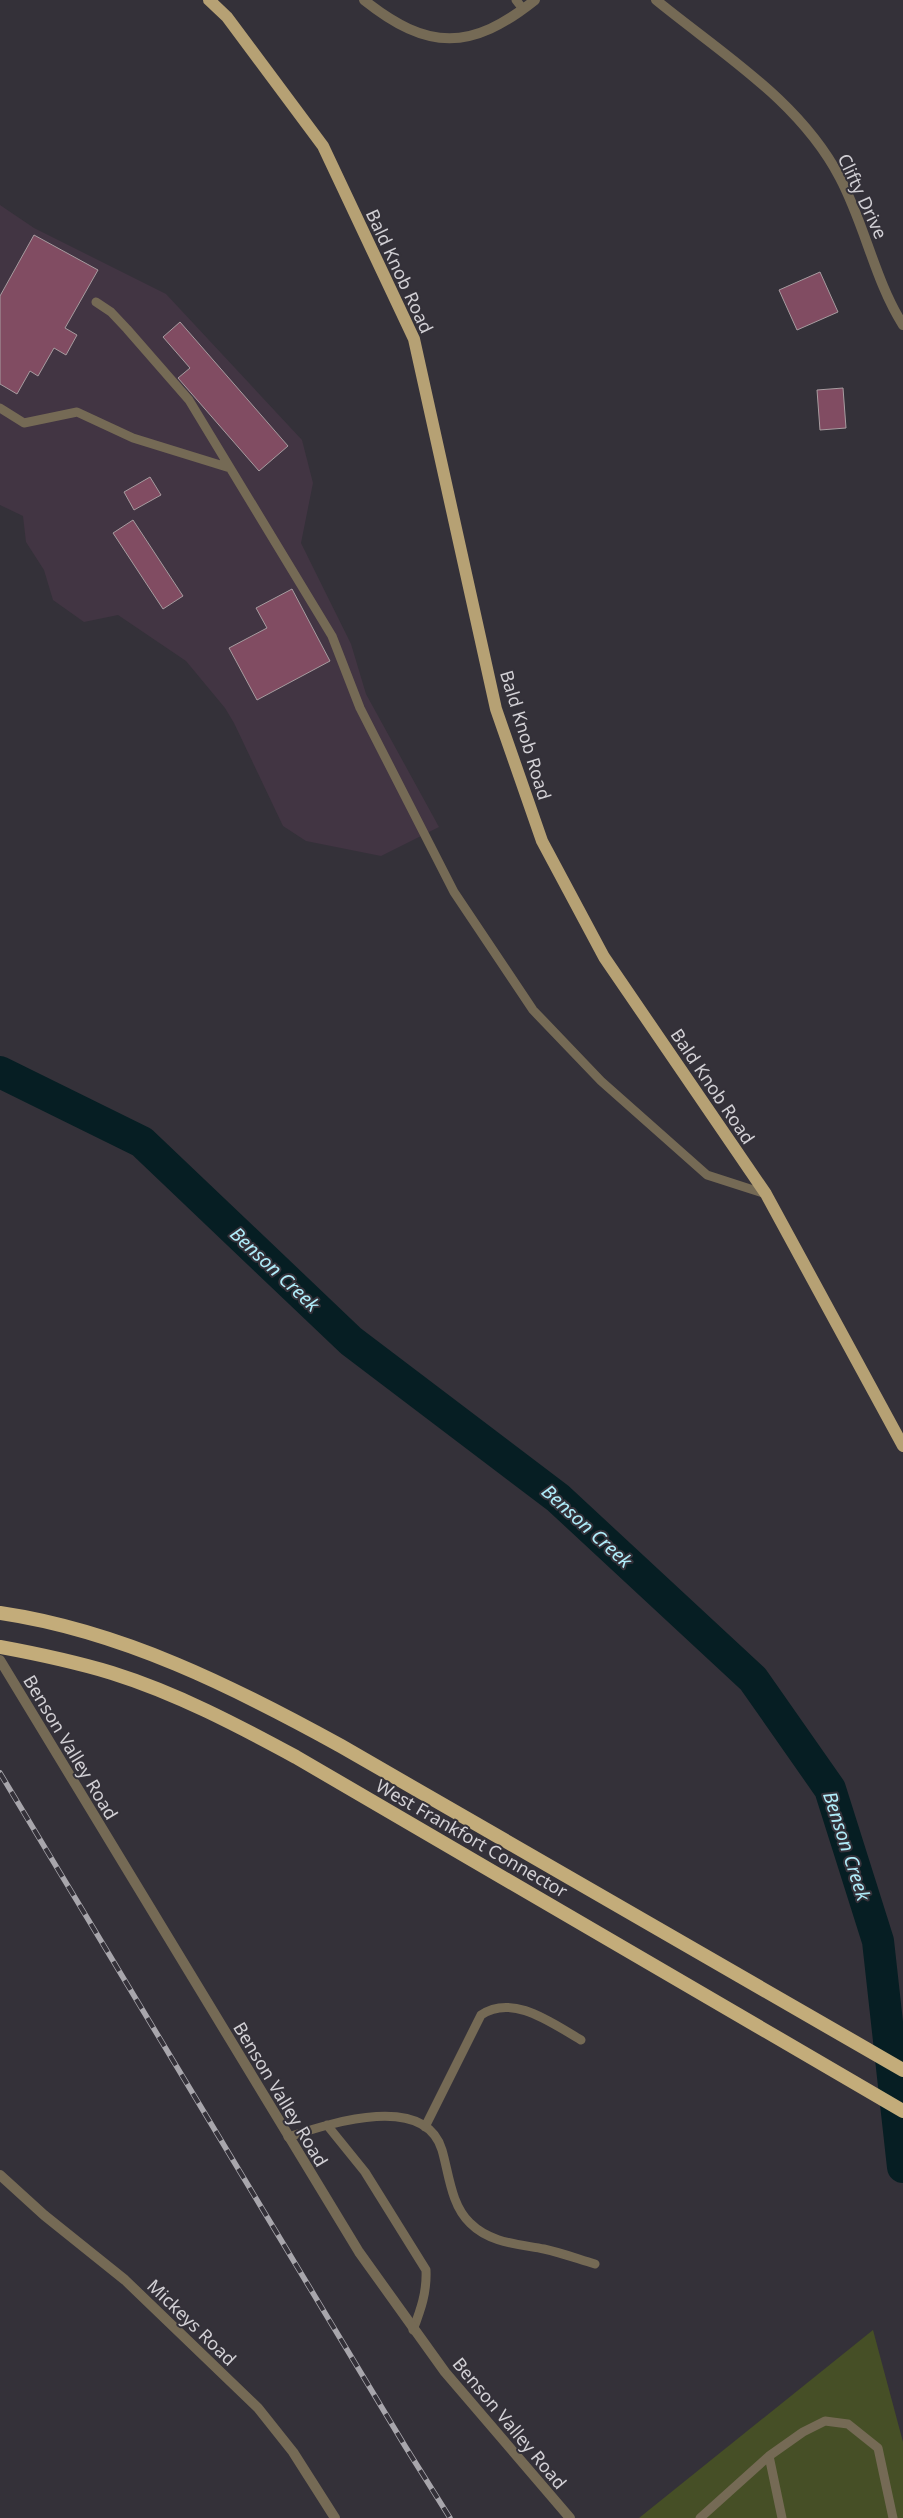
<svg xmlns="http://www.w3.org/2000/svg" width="903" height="2518" viewBox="0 0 903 2518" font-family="'Noto Sans',sans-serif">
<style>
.industrial{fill:#423543}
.green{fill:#464f26}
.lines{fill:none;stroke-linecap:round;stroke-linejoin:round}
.river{stroke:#061e23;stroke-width:32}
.building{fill:#814c62;stroke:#a79ca0}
.service{stroke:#756a55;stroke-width:9}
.minor{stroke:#756a55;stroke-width:10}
.primary{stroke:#b6a174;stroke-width:12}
.trunk{stroke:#c3ac7a;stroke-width:14}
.rail-casing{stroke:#a8a6ac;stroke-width:5.5}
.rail{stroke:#343139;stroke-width:4;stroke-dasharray:11;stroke-linecap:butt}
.labels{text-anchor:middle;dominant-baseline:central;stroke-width:4;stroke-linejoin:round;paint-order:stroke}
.street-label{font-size:18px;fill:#d2d0d5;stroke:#343139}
.water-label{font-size:19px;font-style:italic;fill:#afecf9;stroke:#343139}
</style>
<rect width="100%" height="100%" fill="#343139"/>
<path class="industrial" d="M0,205L34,228L166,294L302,440L313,483L301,543L351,644L366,694L439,827L381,856L306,841L283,826L234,723L225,708L186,661L118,615L84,622L53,600L44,570L26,542L23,516L0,505Z"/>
<path class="green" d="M873,2330L903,2442V2518H639Z"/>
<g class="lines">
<path class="river" d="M0,1072L142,1142L351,1341L558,1498L753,1679L830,1789L878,1941L903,2167"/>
</g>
<path class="building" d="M34,235L98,270L65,328L77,335L66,355L54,348L38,376L30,371L17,394L0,384V296Z
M820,272L838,312L797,330L779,290Z
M180,322L288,446L259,471L178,378L190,368L163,337Z
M843,388L846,428L820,430L817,390Z
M150,477L161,495L134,510L124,492Z
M133,520L183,596L163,609L113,533Z
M292,589L330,661L257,700L229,648L267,628L256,608Z"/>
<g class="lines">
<path class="service" d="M516,0L523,9
M96,302L111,312L127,329L189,400L332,636L360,708L454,892L533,1010L601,1081L707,1175L766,1194
M0,408L24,423L77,412L133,438L230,468
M327,2125L365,2172L426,2270C427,2292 421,2309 413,2330
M425,2127L481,2015C513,1993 553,2024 581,2040
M288,2137C326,2125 424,2091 442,2150C449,2174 451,2205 470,2223C490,2243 518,2244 544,2249C562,2253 578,2259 595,2264
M769,2456L803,2432L825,2421L848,2424L878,2448L893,2518
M700,2518L769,2456L782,2518"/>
<path class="minor" d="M364,0C428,51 471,51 535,0
M656,0C722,54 800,101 840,178C865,225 875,281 903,325
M0,1660L359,2252L445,2372L570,2518
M0,2175L44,2215L125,2280L258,2408L293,2452L335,2518"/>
<path class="primary" d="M209,0L227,17L323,146L414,339L496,709L542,841L604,957L766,1194L903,1446"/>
<path class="trunk" d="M0,1613C122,1631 234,1687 341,1746L903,2070
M0,1647C38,1654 75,1662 112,1673C176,1693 237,1725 296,1757L903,2111"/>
<defs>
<path id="rail" d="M0,1773L405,2446L450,2518"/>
</defs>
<use href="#rail" class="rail-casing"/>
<use href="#rail" class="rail"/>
</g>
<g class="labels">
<g class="street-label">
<text transform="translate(863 196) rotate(65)">Clifty Drive</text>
<text transform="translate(400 271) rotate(65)">Bald Knob Road</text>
<text transform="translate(526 735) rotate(73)">Bald Knob Road</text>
<text transform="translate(713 1086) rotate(56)">Bald Knob Road</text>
<text transform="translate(71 1747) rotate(59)">Benson Valley Road</text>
<text transform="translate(472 1838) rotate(30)">West Frankfort Connector</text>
<text transform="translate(281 2094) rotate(59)">Benson Valley Road</text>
<text transform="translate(192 2322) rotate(44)">Mickeys Road</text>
<text transform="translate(510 2423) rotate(50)">Benson Valley Road</text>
</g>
<g class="water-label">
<text transform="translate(275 1269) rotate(43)">Benson Creek</text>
<text transform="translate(587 1526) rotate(42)">Benson Creek</text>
<text transform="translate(847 1846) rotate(72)">Benson Creek</text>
</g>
</g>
</svg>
